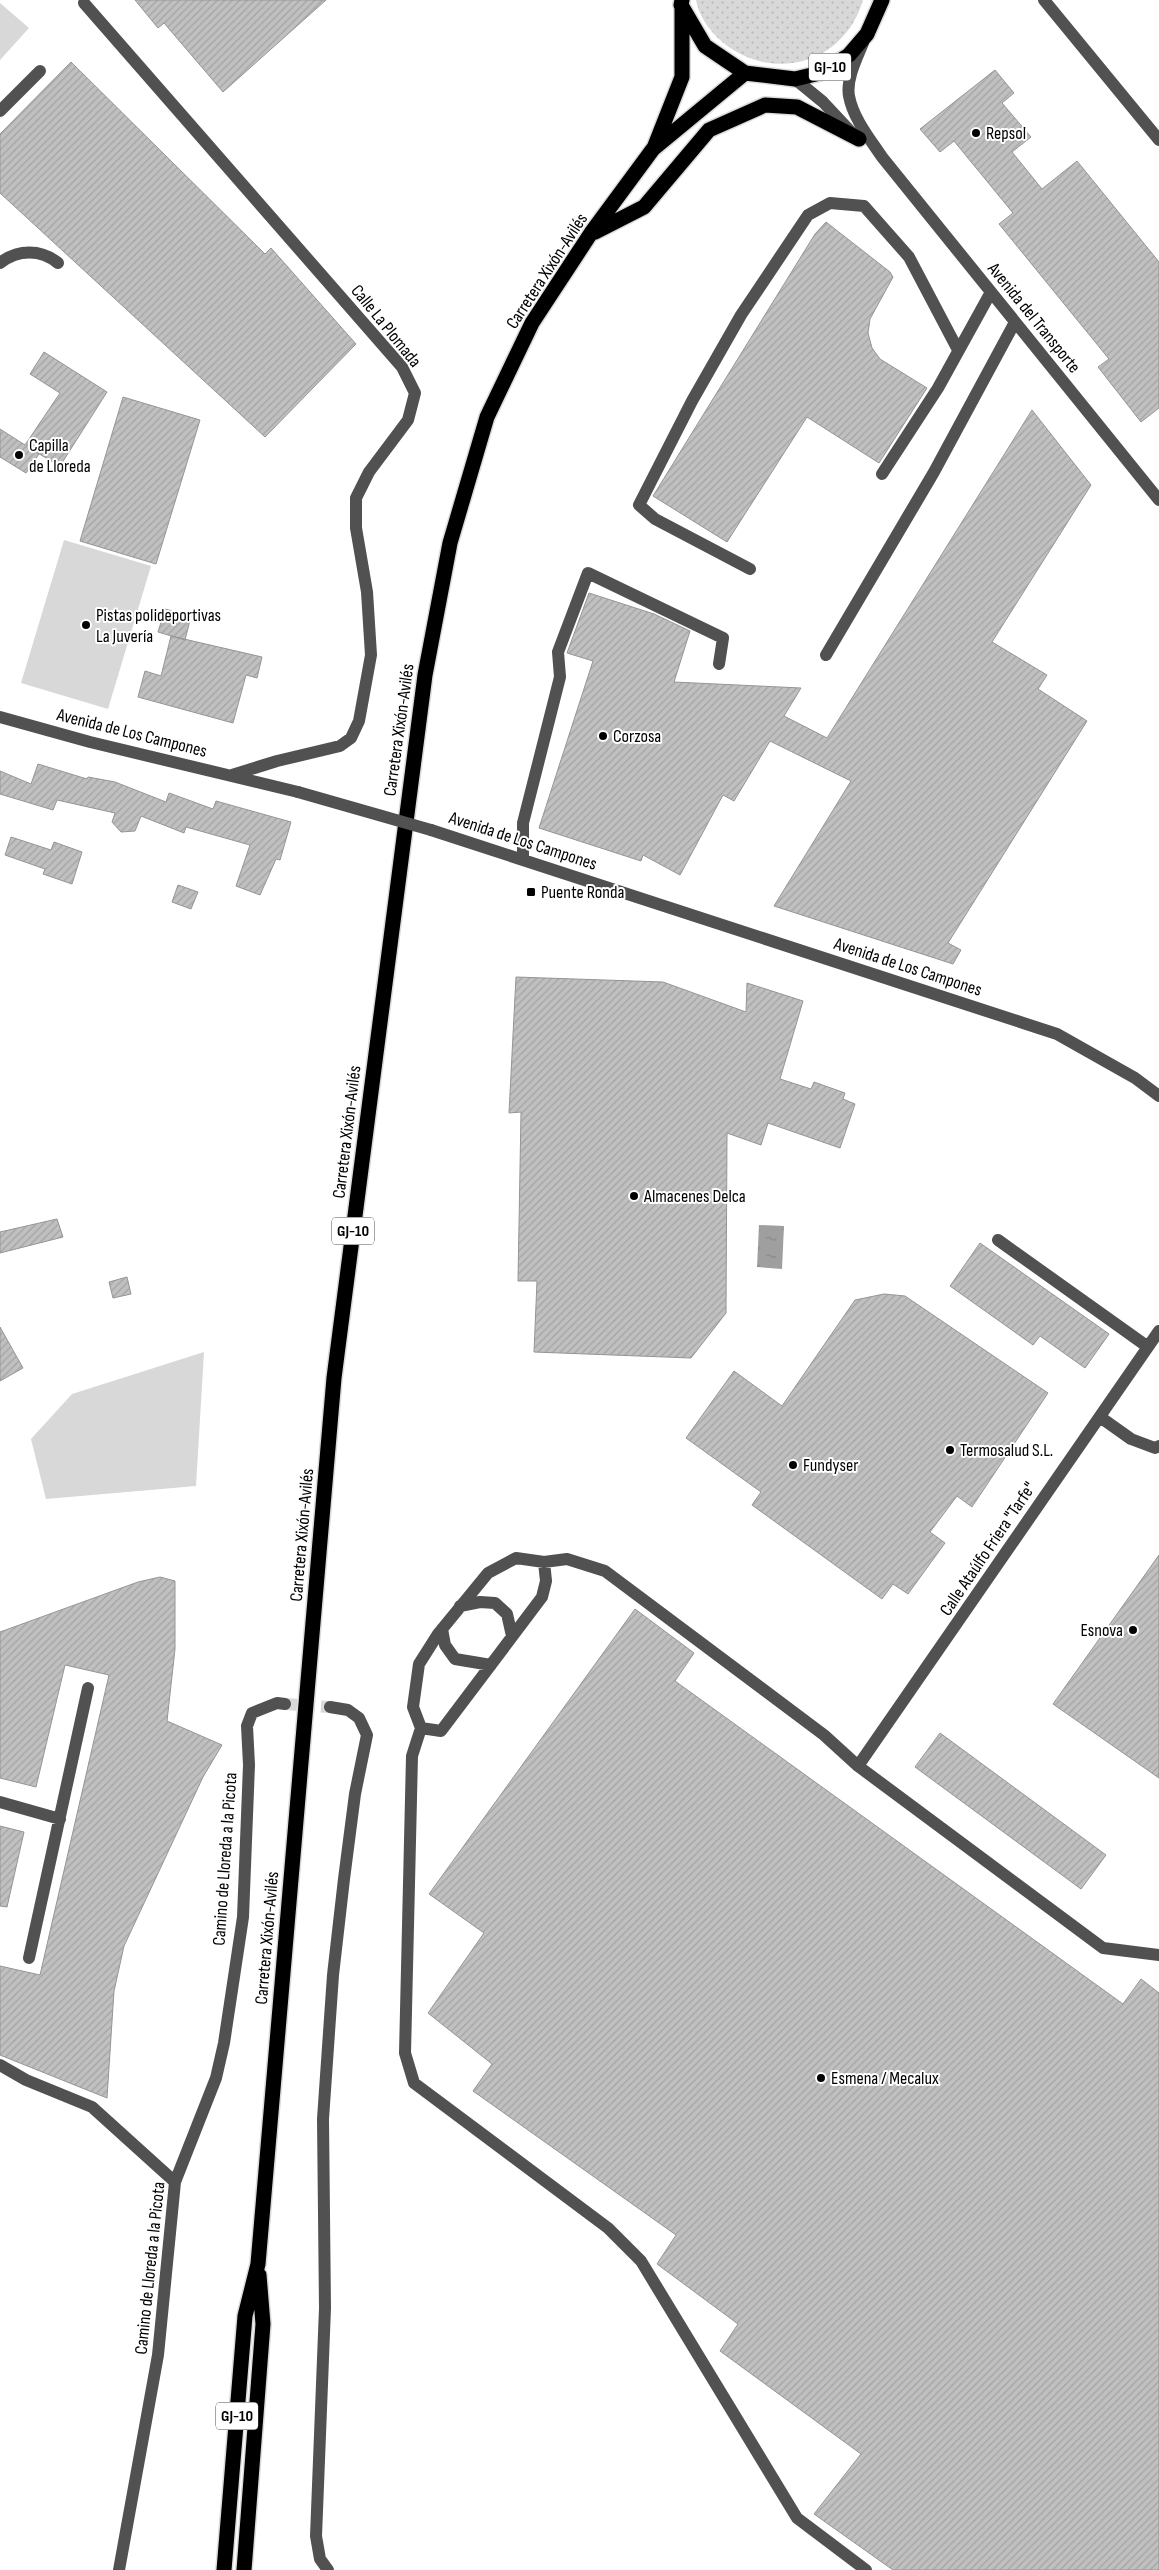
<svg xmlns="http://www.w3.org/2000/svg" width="1159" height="2570" viewBox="0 0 1159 2570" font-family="'Sofia Sans Condensed',sans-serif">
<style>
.grass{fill:url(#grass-dots)}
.green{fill:#d8d8d8}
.water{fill:url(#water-ripples)}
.building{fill:url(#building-hatch);stroke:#959595}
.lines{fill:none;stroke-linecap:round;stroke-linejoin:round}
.minor-tunnel{stroke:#d9d9d9;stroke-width:12;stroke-dasharray:12 6;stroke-linecap:butt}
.highway-casing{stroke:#dbdbdb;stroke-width:18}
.minor{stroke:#515151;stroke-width:12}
.highway{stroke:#000;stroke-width:15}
.minor-bridge{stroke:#515151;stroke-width:12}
.poi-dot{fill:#000;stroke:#fff;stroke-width:2}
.labels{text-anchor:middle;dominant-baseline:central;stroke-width:4;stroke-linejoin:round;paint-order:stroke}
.shield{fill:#fff;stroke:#4c4c4c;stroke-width:1}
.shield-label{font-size:16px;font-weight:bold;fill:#000}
.poi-label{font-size:18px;fill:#000;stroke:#fff;text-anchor:start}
.street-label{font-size:18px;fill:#000;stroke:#fff}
</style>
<defs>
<pattern id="grass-dots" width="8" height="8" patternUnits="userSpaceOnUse" patternTransform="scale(1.25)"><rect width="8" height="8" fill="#d8d8d8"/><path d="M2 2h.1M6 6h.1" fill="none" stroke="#b8b8b8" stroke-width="1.8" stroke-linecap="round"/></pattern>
<pattern id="water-ripples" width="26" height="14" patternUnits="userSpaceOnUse" patternTransform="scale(1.25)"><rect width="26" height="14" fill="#9f9f9f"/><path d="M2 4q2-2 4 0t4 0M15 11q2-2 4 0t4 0" fill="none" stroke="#878787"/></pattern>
<pattern id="building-hatch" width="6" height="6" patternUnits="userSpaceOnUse" patternTransform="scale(1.25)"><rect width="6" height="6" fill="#c0c0c0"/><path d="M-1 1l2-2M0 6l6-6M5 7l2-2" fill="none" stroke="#a3a3a3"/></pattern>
</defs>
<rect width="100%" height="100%" fill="#fff"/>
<path class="grass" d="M696,0H863C844,66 768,84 719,39C709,30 698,14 696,0Z"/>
<path class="green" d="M0,3L29,28L0,60Z
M64,540L151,566L108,709L21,683Z
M204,1352L196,1486L46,1499L31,1439L72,1394Z"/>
<path class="water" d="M759,1225L784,1226L782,1269L757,1267Z"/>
<path class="building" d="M135,0H326L223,92L164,23L158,28Z
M71,62L265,254L271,248L356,344L265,437L0,193V134Z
M995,70L1014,93L1002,103L1031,137L1012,152L1042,189L1077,161L1159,262V408L1141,422L1098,367L1109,359L999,224L1013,213L954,141L940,152L920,129Z
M826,222L890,272L893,277L870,319L868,333L872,348L880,359L927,388L879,463L807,417L727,542L653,496L815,234Z
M44,352L107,392L60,466L29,448L39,454L26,473L0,457V429L25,445L60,393L30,374Z
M123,397L200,420L156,564L80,541Z
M1032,410L1091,485L992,642L1047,675L1038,689L1087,721L948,943L961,950L953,964L774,906L851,781L770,741L734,801L723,795L680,875L643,855L641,861L539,828L593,661L567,653L589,593L654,614L690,631L674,682L801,688L784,716L827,738Z
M165,609L191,616L185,640L158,632Z
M171,636L262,657L257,678L246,675L233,723L138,697L145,671L161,676Z
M38,764L87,779L88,777L115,782L166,802L169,793L213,809L216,801L291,822L280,860L276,859L260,895L236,886L250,845L186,827L184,833L141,816L135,831L121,832L112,822L115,813L57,800L53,810L0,794V771L31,784Z
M11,837L51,850L54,842L82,852L72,884L43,874L45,869L5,855Z
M178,885L198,892L191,909L172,902Z
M516,977L663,982L746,1012L747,983L803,1001L780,1079L811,1089L814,1082L845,1093L843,1099L855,1104L840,1148L768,1123L761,1145L727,1133L726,1313L691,1358L534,1352L537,1281H518L521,1112L509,1113Z
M57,1219L63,1237L0,1253V1232Z
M980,1243L1109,1334L1085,1368L1040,1336L1033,1345L950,1286Z
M127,1277L131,1294L113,1298L109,1282Z
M884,1294L905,1296L1048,1393L972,1507L957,1496L930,1532L945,1543L908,1594L893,1584L882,1599L752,1505L761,1492L686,1438L734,1371L782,1406L855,1300Z
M0,1327L23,1368L0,1381Z
M1159,1555V1778L1053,1704Z
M160,1577L175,1581V1649L167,1721L222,1745L203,1777L124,1946L114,1991L107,2098L0,2055V1966L40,1975L109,1675L65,1665L36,1787L0,1778V1632L138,1582Z
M635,1609L694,1653L675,1681L1123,2004L1141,1979L1159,1993V2570H893L814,2514L861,2454L720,2351L738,2324L657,2264L676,2235L473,2091L492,2064L428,2013L484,1933L429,1894Z
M940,1733L1106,1855L1081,1889L915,1767Z
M0,1826L24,1832L7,1907L0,1906Z"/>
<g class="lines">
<path class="minor-tunnel" d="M285,1704L330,1707"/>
<defs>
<path id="highway" d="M682,0L681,5L705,46L745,73L795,79L820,73L849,55L867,34L882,0
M654,148L682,77V6
M595,232L644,207L709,130L765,105L797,107L859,139
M224,2570L245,2316L258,2264L334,1378L425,675L450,543L487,417L532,323L591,233L653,149L745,73
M244,2570L263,2324L259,2275"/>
</defs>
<use href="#highway" class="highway-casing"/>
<path class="minor" d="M1044,0L1159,140
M84,3L402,367L415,393L408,420L369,472L356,498V528L367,592L371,655L359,721L351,738L340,746L277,761L232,775
M863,43C857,58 846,79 849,96C853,118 870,139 882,157L1159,500
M795,79L823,102L853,134
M0,111L40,71
M0,263C18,249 41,249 58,263
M882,474L938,388L991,292
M750,569L655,519L639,505L692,401L741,315L808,215L830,203L864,206L909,257L958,350
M826,655L934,472L1015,322
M0,717L90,742L298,792
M431,830L1057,1034L1135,1078L1159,1096
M523,858V823L560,677L558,652L588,573L723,638L719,664
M998,1240L1148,1347
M1100,1417L1131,1439L1155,1448L1159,1446
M544,1562L546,1581L542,1597L441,1731L421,1728L413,1707L419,1664L438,1634L488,1573L516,1558L544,1562L567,1559L605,1571L824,1735L858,1766L1103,1948L1159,1955
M460,1606L480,1602L495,1603L507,1614L512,1636
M442,1629L445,1645L455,1659L491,1665
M421,1728L412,1756L405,2053L414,2083L608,2228L641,2261L797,2518L866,2570
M858,1766L1159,1331
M0,1802L60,1819
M29,1958L88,1688
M0,2065L26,2080L92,2107L175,2182
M119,2570L158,2355L175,2182L216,2078L224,2043L243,1917L249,1765L247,1726L252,1713L277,1703L285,1704
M328,2570L320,2559L316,2536L325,2308L323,2119L333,1975L344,1879L355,1794L367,1735L359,1718L348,1710L330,1707"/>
<use href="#highway" class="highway"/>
<path class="minor-bridge" d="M298,792L431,830"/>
</g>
<g class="poi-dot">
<circle cx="976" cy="133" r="5"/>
<circle cx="19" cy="455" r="5"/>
<circle cx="86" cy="625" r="5"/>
<circle cx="603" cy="736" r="5"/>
<rect x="526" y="887" width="10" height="10" rx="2.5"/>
<circle cx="634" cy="1196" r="5"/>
<circle cx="950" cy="1450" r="5"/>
<circle cx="793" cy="1465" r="5"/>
<circle cx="1133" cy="1630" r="5"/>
<circle cx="821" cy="2078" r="5"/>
</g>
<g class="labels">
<g class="shield">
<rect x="809" y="53.5" width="42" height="27" rx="4"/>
<rect x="332" y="1217.5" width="42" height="27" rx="4"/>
<rect x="216" y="2402.5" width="42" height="27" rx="4"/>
</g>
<g class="shield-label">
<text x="830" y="67">GJ-10</text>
<text x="353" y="1231">GJ-10</text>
<text x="237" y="2416">GJ-10</text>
</g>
<g class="poi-label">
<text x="986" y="133">Repsol</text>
<text x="29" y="445">Capilla<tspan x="29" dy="21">de Lloreda</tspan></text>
<text x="96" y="615">Pistas polideportivas<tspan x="96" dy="21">La Juvería</tspan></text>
<text x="613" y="736">Corzosa</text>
<text x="541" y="892">Puente Ronda</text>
<text x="644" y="1196">Almacenes Delca</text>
<text x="960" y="1450">Termosalud S.L.</text>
<text x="803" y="1465">Fundyser</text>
<text x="1123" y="1630" text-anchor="end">Esnova</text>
<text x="831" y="2078">Esmena / Mecalux</text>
</g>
<g class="street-label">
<text transform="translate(547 271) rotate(-57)">Carretera Xixón-Avilés</text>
<text transform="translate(1034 318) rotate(51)">Avenida del Transporte</text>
<text transform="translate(386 326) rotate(51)">Calle La Plomada</text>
<text transform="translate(399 730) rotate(-82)">Carretera Xixón-Avilés</text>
<text transform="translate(132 733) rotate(14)">Avenida de Los Campones</text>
<text transform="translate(523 841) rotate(18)">Avenida de Los Campones</text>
<text transform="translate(908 967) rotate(18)">Avenida de Los Campones</text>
<text transform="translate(347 1132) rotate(-83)">Carretera Xixón-Avilés</text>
<text transform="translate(302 1535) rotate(-85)">Carretera Xixón-Avilés</text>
<text transform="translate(988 1549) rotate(-56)">Calle Ataúlfo Friera "Tarfe"</text>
<text transform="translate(225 1859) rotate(-86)">Camino de Lloreda a la Picota</text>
<text transform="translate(267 1938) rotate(-85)">Carretera Xixón-Avilés</text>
<text transform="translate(150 2268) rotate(-84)">Camino de Lloreda a la Picota</text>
</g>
</g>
</svg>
